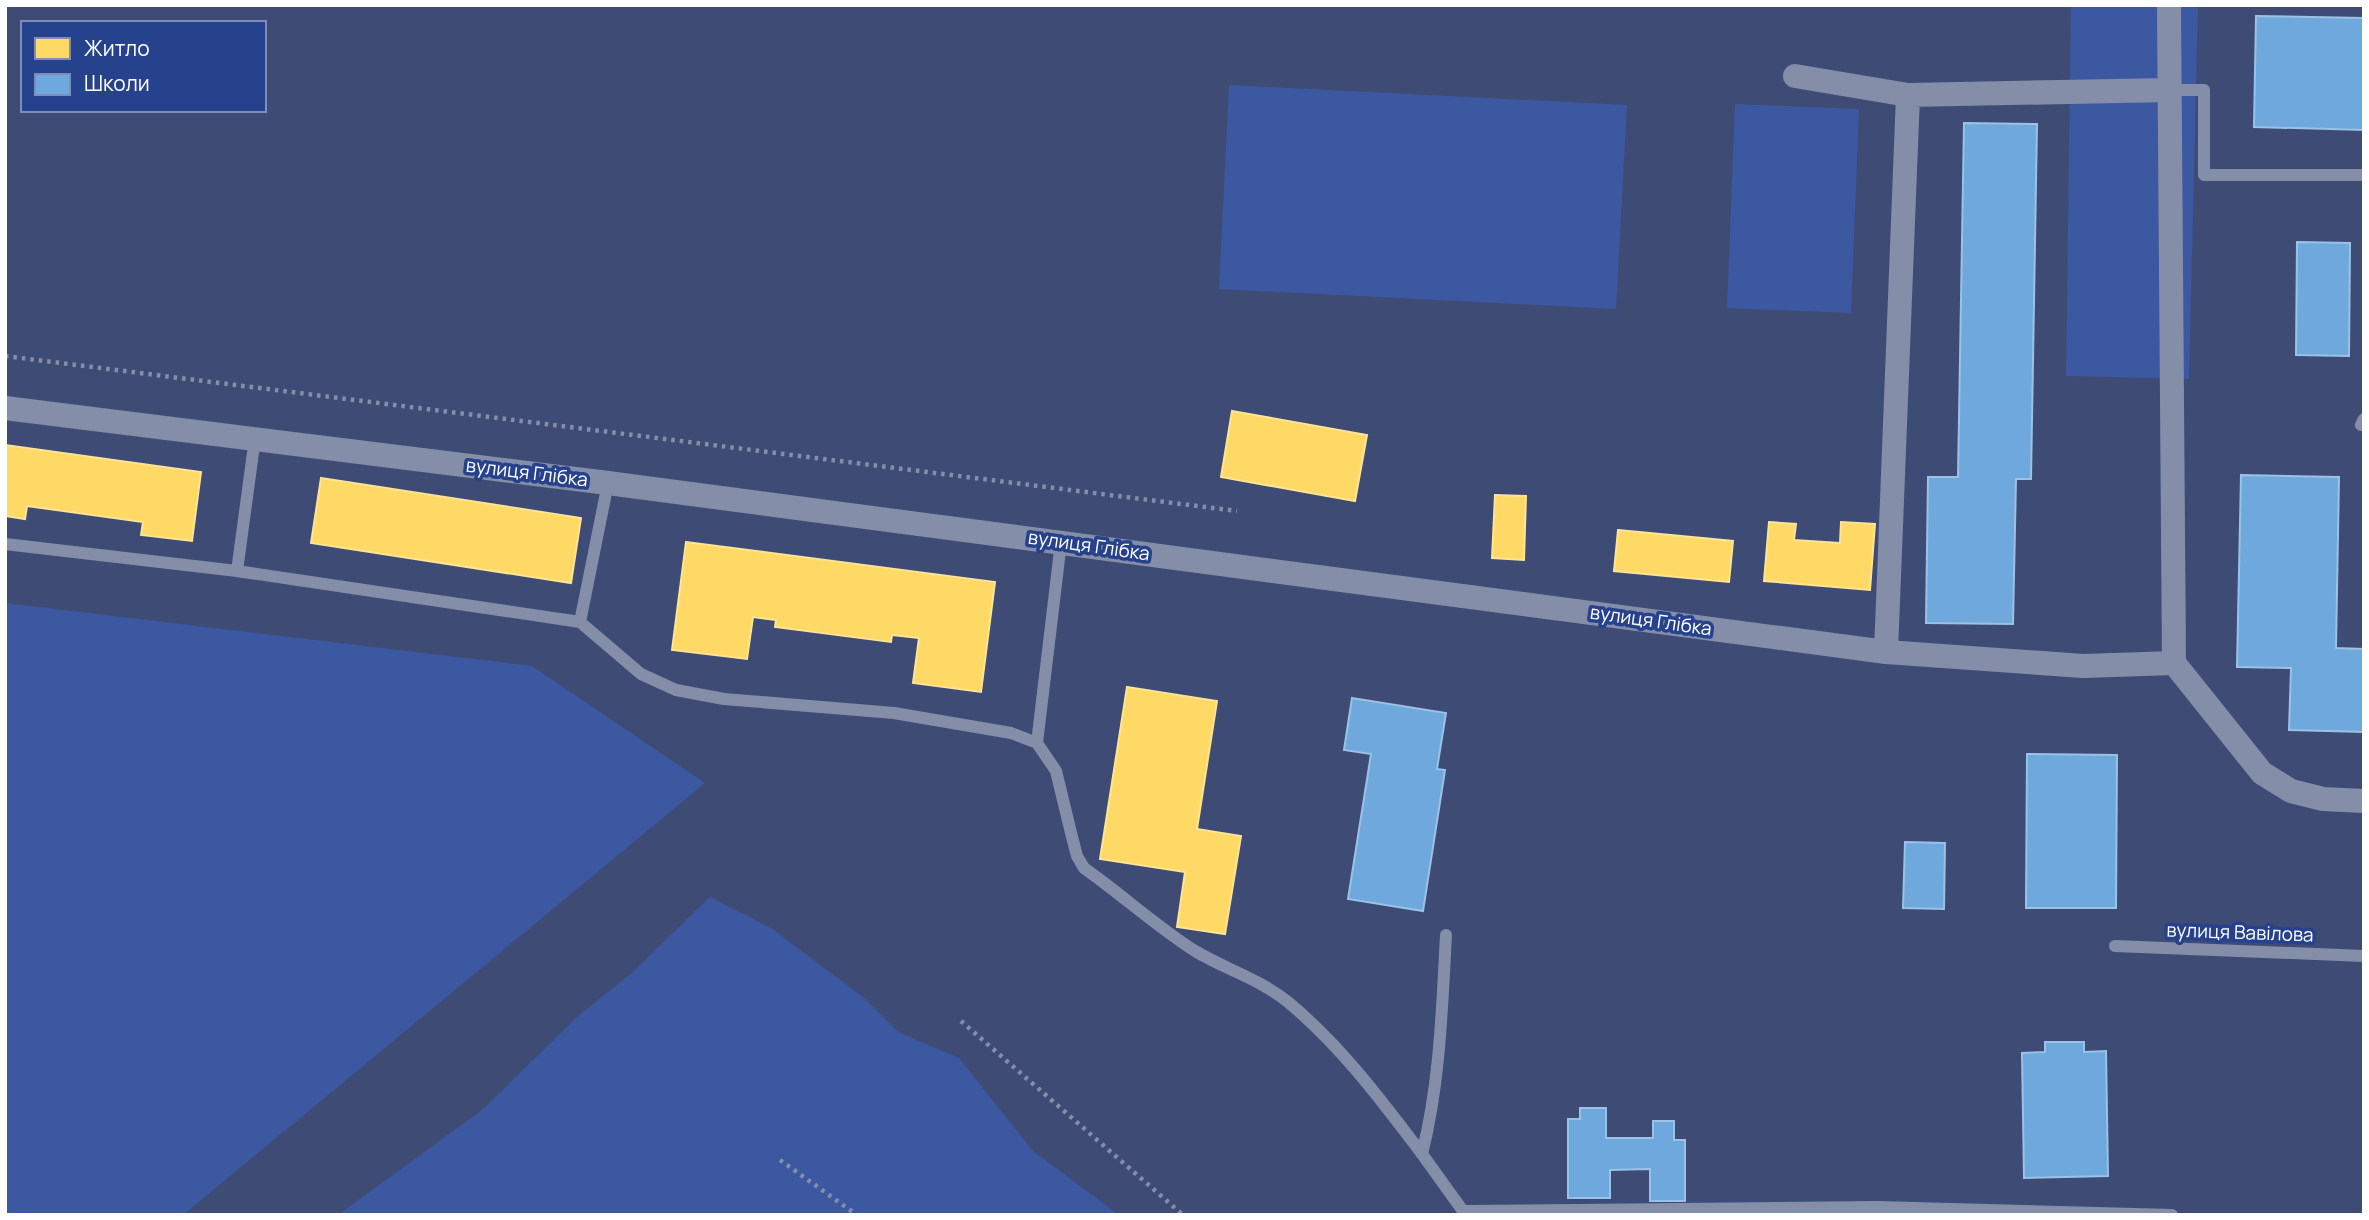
<svg xmlns="http://www.w3.org/2000/svg" width="2369" height="1220" viewBox="0 0 2369 1220" font-family="Manrope,sans-serif">
<style>
.green{fill:#3b58a1}
.homes{fill:#ffd966;stroke:#ffe494;stroke-width:2}
.schools{fill:#6fa8dc;stroke:#9ac2e6;stroke-width:2}
.lines{fill:none;stroke-linecap:round;stroke-linejoin:round}
.path{stroke:#858ea9;stroke-width:4.5;stroke-dasharray:3.5 5;stroke-linecap:butt}
.lane{stroke:#858ea9;stroke-width:12}
.street{stroke:#858ea9;stroke-width:24}
.labels{text-anchor:middle;dominant-baseline:central;stroke-width:7;stroke-linejoin:round;paint-order:stroke}
.street-label{font-size:19px;fill:#fff;stroke:#27428c}
</style>
<rect width="100%" height="100%" fill="#3e4c75"/>
<path class="green" d="M2071,5H2198L2189,379L2066,376Z
M1229,85L1627,105L1616,309L1219,289Z
M1735,104L1859,109L1851,313L1727,308Z
M5,603L532,666L705,783L183,1215H5Z
M710,897L771,928L863,997L898,1032L959,1058L1033,1151L1119,1215H338L482,1110L578,1016L634,971Z"/>
<path class="homes" d="M1232,411L1367,435L1355,501L1221,477Z
M5,445L201,472L192,541L141,535L143,522L27,506L25,519L5,516Z
M321,478L581,518L571,583L311,543Z
M1495,495L1526,496L1524,560L1492,558Z
M1769,522L1796,524L1794,540L1840,543L1841,522L1875,524L1870,590L1764,581Z
M1618,530L1733,541L1729,582L1614,571Z
M686,542L995,582L981,692L913,683L919,638L892,635L891,642L775,627L776,620L753,617L747,659L672,650Z
M1127,687L1217,701L1197,829L1241,836L1225,934L1177,927L1185,872L1100,859Z"/>
<path class="schools" d="M2256,16L2364,18V130L2254,127Z
M1964,123L2037,124L2031,479H2016L2013,624L1926,623L1928,477H1958Z
M2297,242L2350,243L2349,356L2296,355Z
M2241,475L2339,477L2336,648L2364,649V732L2289,730L2291,668L2237,667Z
M1352,698L1446,713L1437,769L1445,770L1423,911L1348,899L1371,754L1344,750Z
M2027,754L2117,755L2116,908H2026Z
M1905,842L1945,843L1944,909L1903,908Z
M2045,1042H2084V1052L2106,1051L2108,1176L2024,1178L2022,1053L2045,1052Z
M1580,1108H1606V1138H1653V1121H1674V1140H1685V1201H1650V1169L1610,1170V1198H1568V1119H1580Z"/>
<g class="lines">
<path class="path" d="M5,356L1237,511
M961,1021L1183,1215
M780,1160L857,1215"/>
<path class="lane" d="M2169,90H2204V175H2364
M2361,425L2364,419
M255,438L237,571L580,622L608,483
M5,544L237,571
M580,622L641,674L676,690L724,699L894,713L1011,733L1037,743L1056,771L1072,837L1077,856L1084,868C1121,894 1157,927 1195,951C1227,970 1258,978 1288,1002C1341,1046 1381,1100 1422,1154
M1037,743L1061,542
M1446,935C1442,1008 1440,1083 1422,1154L1463,1211L1877,1207L2172,1215
M2115,946L2364,956"/>
<path class="street" d="M2169,5L2174,663L2262,773L2291,791L2323,799L2364,801
M1795,76L1908,95
M5,408L608,483L1886,652L2083,666L2174,663
M1886,652L1908,95L2169,90"/>
</g>
<g class="labels">
<g class="street-label">
<text transform="translate(527 472) rotate(7)">вулиця Глібка</text>
<text transform="translate(1089 545) rotate(8)">вулиця Глібка</text>
<text transform="translate(1651 620) rotate(8)">вулиця Глібка</text>
<text transform="translate(2240 932) rotate(2)">вулиця Вавілова</text>
</g>
</g>
<rect width="2369" height="1220" fill="none" stroke="#ffffff" stroke-width="14"/>
<rect x="21" y="21" width="245" height="91" fill="#27428c" stroke="#7d8eba" stroke-width="2"/>
<rect x="35" y="38" width="35" height="21" fill="#ffd966" stroke="#7d8eba" stroke-width="2"/>
<text x="84" y="56" font-size="21" fill="#ffffff">Житло</text>
<rect x="35" y="74" width="35" height="21" fill="#6fa8dc" stroke="#7d8eba" stroke-width="2"/>
<text x="84" y="91" font-size="21" fill="#ffffff">Школи</text>
</svg>
